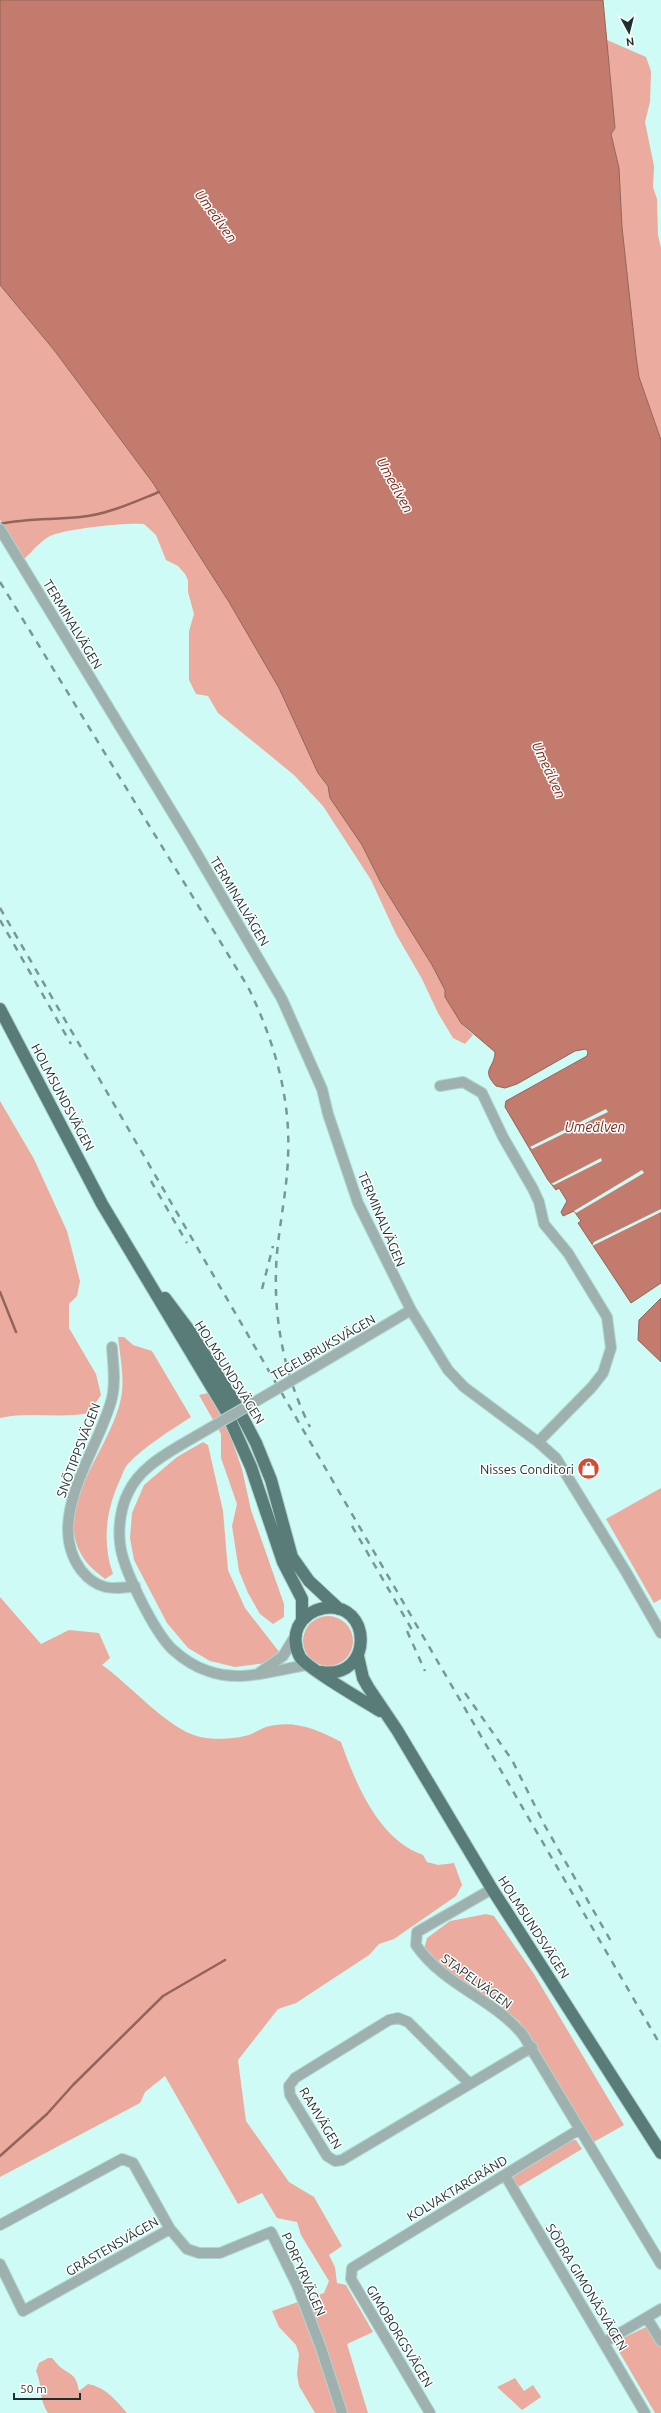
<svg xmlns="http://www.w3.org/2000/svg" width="661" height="2413" viewBox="0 0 661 2413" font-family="Ubuntu,sans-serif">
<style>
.green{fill:#ebac9f}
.water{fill:#c37b6d;stroke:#92645a}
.pier{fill:#cefbf5}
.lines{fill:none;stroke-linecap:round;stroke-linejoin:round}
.stream{stroke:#92645a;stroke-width:2.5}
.minor-casing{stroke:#aed6d1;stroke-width:12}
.major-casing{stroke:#aed6d1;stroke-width:14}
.minor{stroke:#9eb1ae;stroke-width:10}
.major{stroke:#597c78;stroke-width:12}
.rail{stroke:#789894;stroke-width:2.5;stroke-dasharray:7 7;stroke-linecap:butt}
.minor-bridge-casing{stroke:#aed6d1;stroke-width:12;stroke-linecap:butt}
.minor-bridge{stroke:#9eb1ae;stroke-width:10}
.labels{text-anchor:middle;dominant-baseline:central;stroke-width:3;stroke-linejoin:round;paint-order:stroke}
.street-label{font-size:13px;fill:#1e302e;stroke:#fdfefd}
.poi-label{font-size:13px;fill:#1e302e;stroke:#fdfefd;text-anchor:end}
.water-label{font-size:14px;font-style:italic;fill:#7d2618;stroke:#fdfefd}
</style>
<rect width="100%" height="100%" fill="#cefbf5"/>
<path class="green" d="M607,40L646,57L651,71L650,102L645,122L654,166L653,187L657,199L658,235L661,248V440L639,377L636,356L622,227L619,168L611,134L615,128Z
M0,285L54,350L153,483L229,602L279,688L318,773L328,786L330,798L362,845L381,883L432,965L445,990V997L461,1023L473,1035L465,1044L453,1038L438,1013L422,979L396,934L371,880L323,806L294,775L218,713L208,696L196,694L189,680V631L194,614L188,592V580L185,574L178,566L166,560L156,535L144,524C129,522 63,529 50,536C40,541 32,552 24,559L0,520Z
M0,1101L34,1159L67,1231L80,1281L77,1296L69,1304V1328L96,1374L101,1395L89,1413C58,1419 30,1411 0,1418Z
M118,1337H124L133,1345L152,1351L191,1417C170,1431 144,1446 127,1465C124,1469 122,1476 119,1482C106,1511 102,1543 113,1574L105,1579C99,1574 92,1569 87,1563C46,1511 111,1451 121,1398C125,1379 120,1356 118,1337Z
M208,1393L227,1426L242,1469L251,1510L284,1604V1617L273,1624L260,1614L248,1593L239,1571L232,1526L237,1504L221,1458V1434L199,1395Z
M203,1442L208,1445L223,1511L228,1570L245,1608L280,1653L266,1663L235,1667L210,1661L188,1648L167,1623L134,1560L130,1538L132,1513L144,1485L177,1457Z
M661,1488V1599L654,1603L606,1519Z
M0,1597L41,1644L69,1630L99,1633L110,1658L102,1665C130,1684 167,1729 200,1737C214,1740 236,1739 249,1735C255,1733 260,1729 266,1727C292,1719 318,1729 341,1742C356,1784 378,1839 423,1855L427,1862L438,1865L454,1863L462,1885L456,1896L394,1939L379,1944L369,1955L296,2003L278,2009L238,2060L246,2121L289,2182L314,2197L342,2246L329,2255L335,2267L337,2283L346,2285L373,2332L347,2344L368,2413H315L299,2386L297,2374L299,2354L296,2345L279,2327L272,2311L324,2293L329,2281L301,2235L297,2222L277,2218L262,2193L238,2204L165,2076L145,2092L140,2103L0,2177Z
M303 1641a25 25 0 1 1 50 0a25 25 0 1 1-50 0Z
M486,1914L494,1916L534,1974L624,2125L592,2143L519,2021L445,1971L424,1949L427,1938L450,1921Z
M568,2140H576L582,2149L515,2189L511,2183L514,2175Z
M646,2327L651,2330L661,2346V2413H655L617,2348L619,2340Z
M48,2358H52C55,2361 57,2364 59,2366C71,2376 76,2373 79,2391L88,2384C105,2387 116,2400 127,2413H48C38,2397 43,2387 36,2371L39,2363Z
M515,2378L524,2391L533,2385L541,2397L522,2410L497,2387Z"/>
<path class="water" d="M0,0H603L615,128L611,134L619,168L622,227L636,356L639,377L661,440V1283L631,1303L578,1223L581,1221L574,1211L563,1216L561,1212L567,1201L559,1188L556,1190L548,1180L505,1107L506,1101L587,1056L588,1052L586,1049L575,1051L517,1084L505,1088L496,1086C480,1069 495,1068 495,1052L461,1023L445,997V990L432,965L381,883L362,845L330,798L328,786L318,773L279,688L229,602L153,483L54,350L0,285Z
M661,1298V1362L638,1340L639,1320Z"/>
<path class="pier" d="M606,1109L608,1112L532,1149L530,1147Z
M601,1158L602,1161L554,1185L551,1184Z
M642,1170L644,1173L576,1213L574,1211Z
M661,1209V1212L592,1246L594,1242Z"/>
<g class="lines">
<path class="stream" d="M0,524C27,518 53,520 80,517C106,515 134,502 159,492
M0,1292L16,1332
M0,2156L47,2114L73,2085L163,1996L225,1960"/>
<defs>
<path id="minor" d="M0,529L186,835L282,999L322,1089L328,1114L358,1203L411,1310L448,1370L464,1387L538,1442L556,1458L626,1572L661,1633
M440,1086L463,1082L482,1093L503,1137L533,1189L539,1202L544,1224L568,1253L607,1317L611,1348L603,1373L592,1387L538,1442
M112,1347C113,1364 116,1381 112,1398C99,1450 43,1519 81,1570C97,1590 112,1590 135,1586
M313,1368L411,1310
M179,1446C159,1458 138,1471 128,1493C121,1507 118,1527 120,1543C122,1568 154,1631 172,1649C182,1658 195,1667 208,1671C241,1683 274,1670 307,1665
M259,1673L283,1656L296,1635
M492,1889L417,1932L416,1945C444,1986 493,1998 523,2035L661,2264
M469,2083L408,2022L398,2018L389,2020L295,2078L289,2086L290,2095L327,2156L335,2161L342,2160L532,2047
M505,2175L645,2413
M0,2225L122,2159L133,2163L170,2229L187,2249L199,2253H220L271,2232L297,2285L321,2348L342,2413
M0,2264L23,2311L170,2229
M647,2318L661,2341
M605,2342L661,2309
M430,2413L351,2279L352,2268L580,2129"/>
<path id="major" d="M0,1009L102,1204L226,1411L251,1467L283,1562L302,1599V1621
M165,1298L189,1330L234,1401L256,1443L271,1480L292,1557L309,1581L339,1609
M358,1656L363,1678L368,1687L397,1730L492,1889L661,2153
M321,1672C375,1680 372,1600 324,1608C313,1610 303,1617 298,1627C294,1636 295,1648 300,1657C308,1669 364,1701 380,1711"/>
</defs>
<use href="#minor" class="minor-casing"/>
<use href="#major" class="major-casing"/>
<use href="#minor" class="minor"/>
<use href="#major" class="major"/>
<path class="rail" d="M0,582L248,987C274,1040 291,1098 288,1157C287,1189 280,1221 277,1253C272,1313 283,1373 310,1427
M0,908L661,2046
M0,920L71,1044
M151,1181L187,1243
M262,1289L273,1246
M352,1526L415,1635
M407,1631L425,1671
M465,1693L512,1760L545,1826L612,1943"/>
<defs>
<path id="minor-bridge" d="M179,1446L313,1368"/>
</defs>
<use href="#minor-bridge" class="minor-bridge-casing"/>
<use href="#minor-bridge" class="minor-bridge"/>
</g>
<defs>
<symbol id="shop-disc" viewBox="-11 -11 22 22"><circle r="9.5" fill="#d64a33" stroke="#fdfefd"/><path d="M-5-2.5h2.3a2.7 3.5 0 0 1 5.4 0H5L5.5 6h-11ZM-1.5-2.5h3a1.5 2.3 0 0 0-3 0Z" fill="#fff"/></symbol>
</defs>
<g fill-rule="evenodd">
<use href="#shop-disc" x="576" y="1456" width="25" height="25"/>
</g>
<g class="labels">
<g class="street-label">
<text transform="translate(73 624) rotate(59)">TERMINALVÄGEN</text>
<text transform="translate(240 901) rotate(59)">TERMINALVÄGEN</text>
<text transform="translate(63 1097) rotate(62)">HOLMSUNDSVÄGEN</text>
<text transform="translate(382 1219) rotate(67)">TERMINALVÄGEN</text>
<text transform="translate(323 1347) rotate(-30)">TEGELBRUKSVÄGEN</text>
<text transform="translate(230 1372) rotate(58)">HOLMSUNDSVÄGEN</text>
<text transform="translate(78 1450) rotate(-69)">SNÖTIPPSVÄGEN</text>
<text transform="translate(534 1927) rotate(57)">HOLMSUNDSVÄGEN</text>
<text transform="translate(477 1981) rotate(36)">STAPELVÄGEN</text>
<text transform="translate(321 2118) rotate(59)">RAMVÄGEN</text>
<text transform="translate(457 2188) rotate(-31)">KOLVAKTARGRÄND</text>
<text transform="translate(112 2246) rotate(-30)">GRÅSTENSVÄGEN</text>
<text transform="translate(304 2274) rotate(66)">PORFYRVÄGEN</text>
<text transform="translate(587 2287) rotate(59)">SÖDRA GIMONÄSVÄGEN</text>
<text transform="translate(400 2336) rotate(59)">GIMOBORGSVÄGEN</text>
</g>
<g class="poi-label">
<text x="574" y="1469">Nisses Conditori</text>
</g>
<g class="water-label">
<text transform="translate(216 216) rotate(54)">Umeälven</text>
<text transform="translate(395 485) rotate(61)">Umeälven</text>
<text transform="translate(549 770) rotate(65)">Umeälven</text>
<text x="595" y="1127">Umeälven</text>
</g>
</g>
<g transform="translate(629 32) rotate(173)" stroke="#fdfefd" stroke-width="3" paint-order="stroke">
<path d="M0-3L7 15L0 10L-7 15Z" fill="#1e302e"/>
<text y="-6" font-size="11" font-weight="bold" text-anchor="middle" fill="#1e302e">N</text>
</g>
<path d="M14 2393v6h66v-6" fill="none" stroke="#1e302e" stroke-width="2"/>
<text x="20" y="2393" font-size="12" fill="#1e302e" stroke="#fdfefd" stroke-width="3" paint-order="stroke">50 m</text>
</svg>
